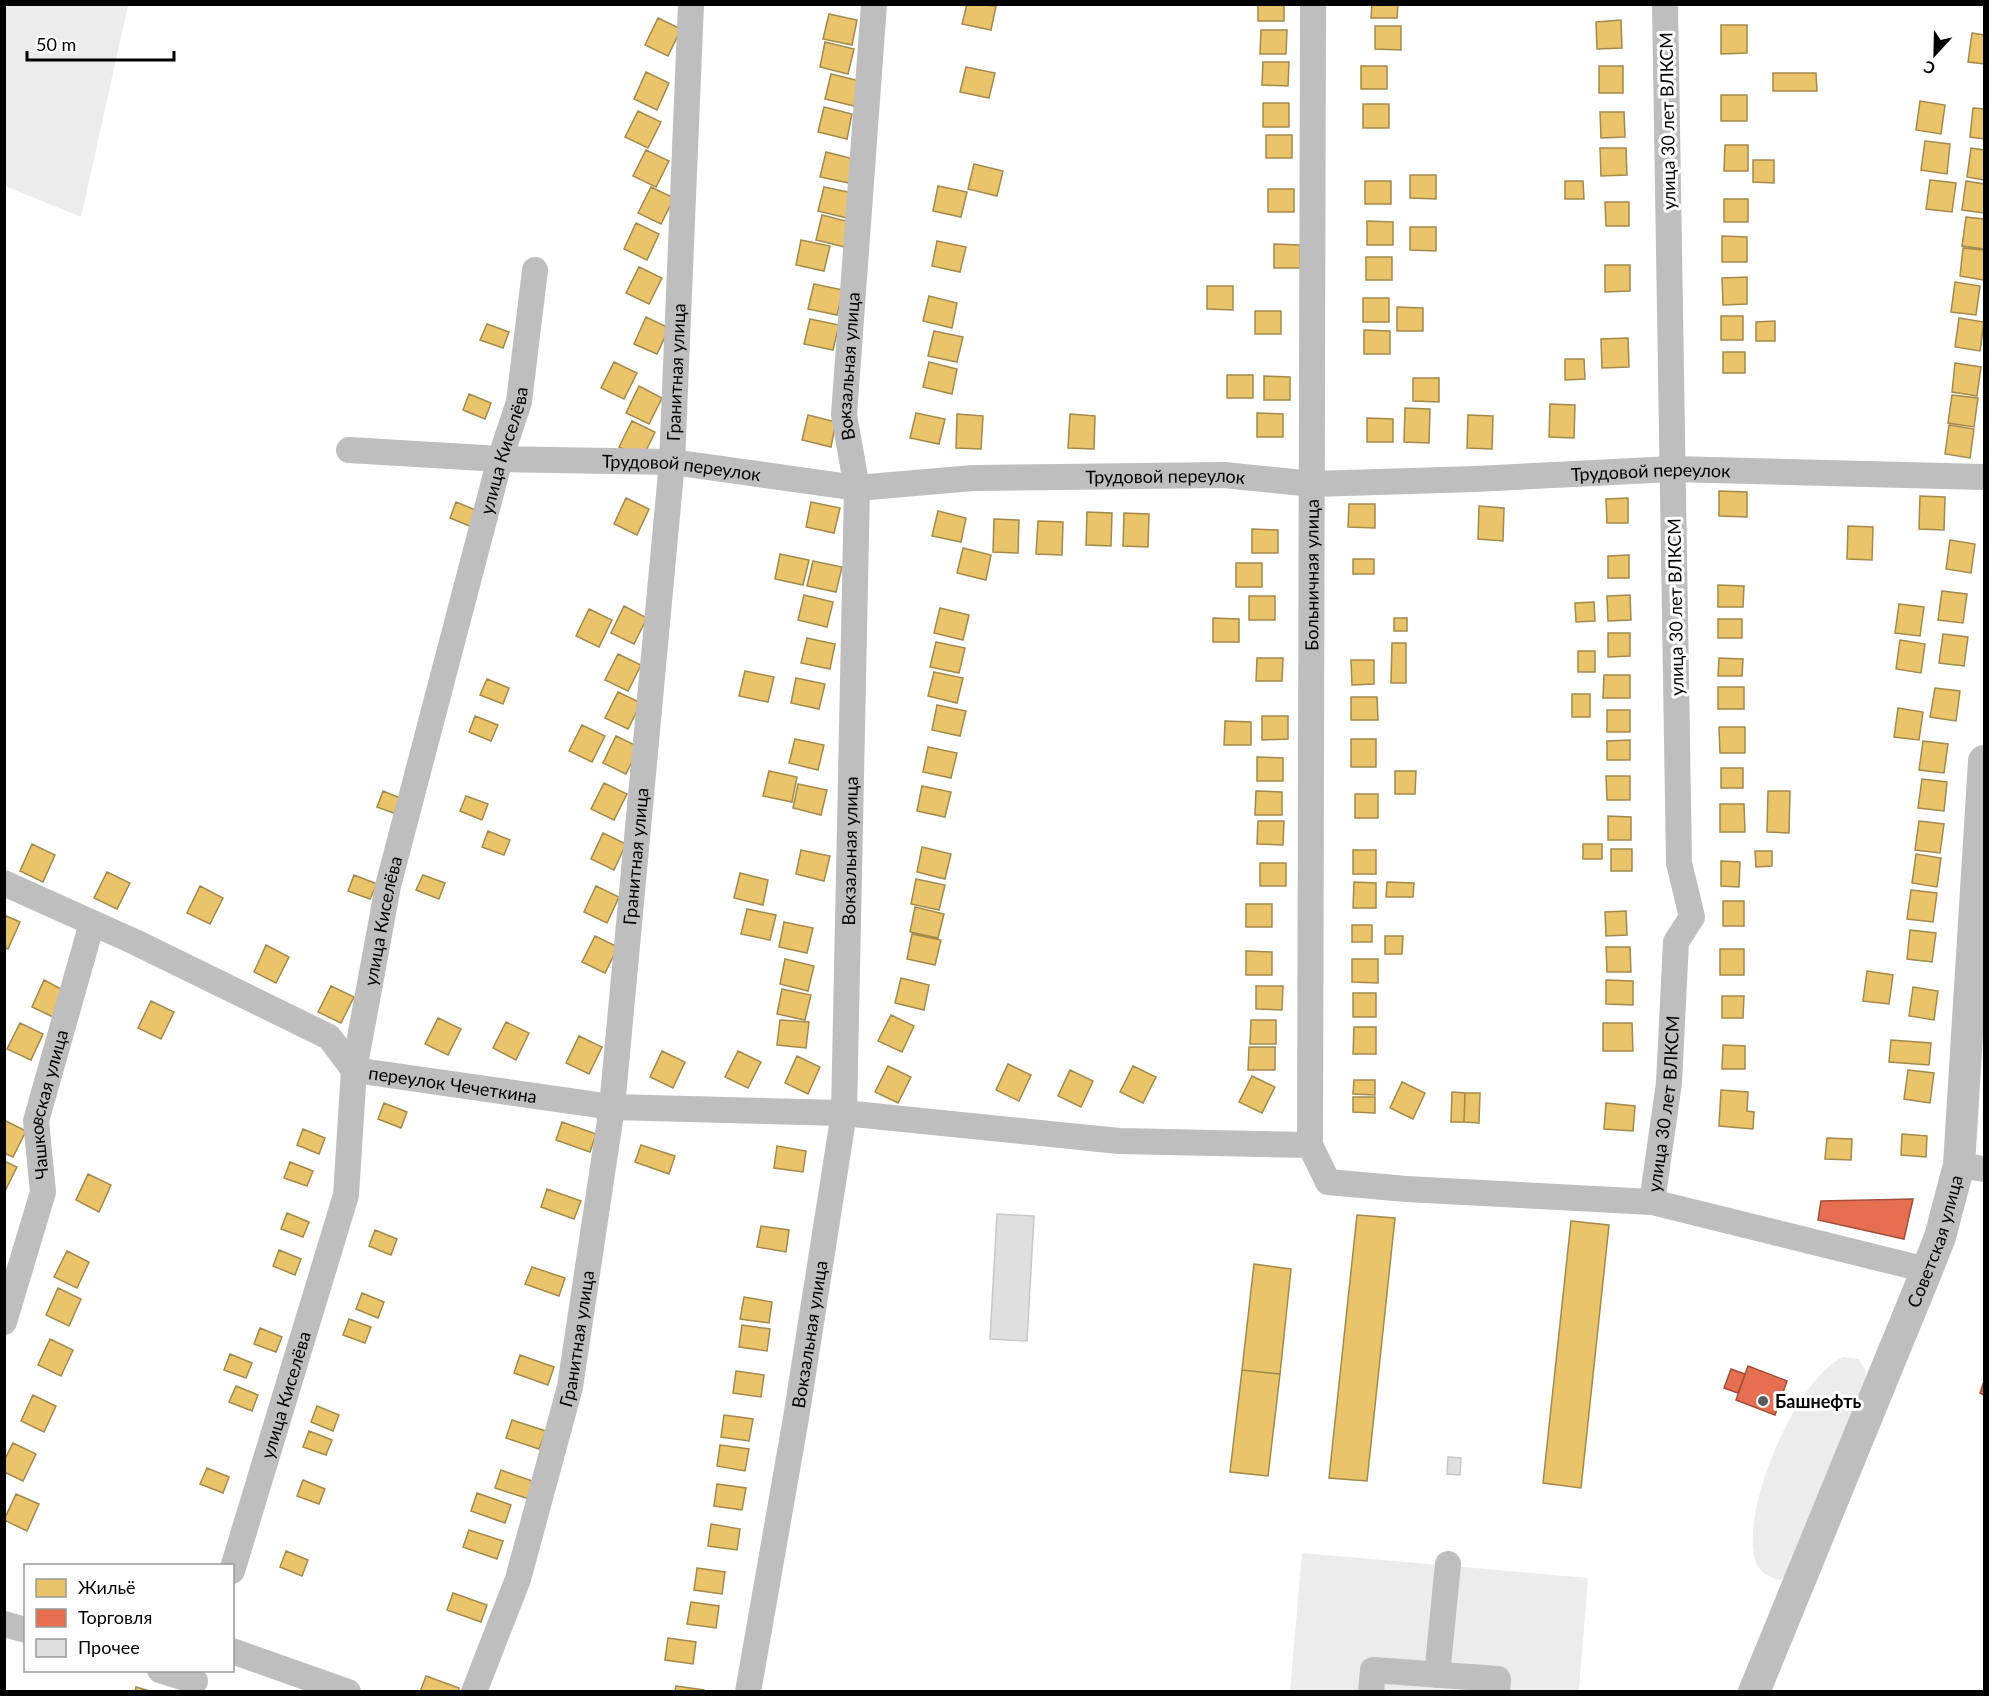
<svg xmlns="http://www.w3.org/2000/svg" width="1989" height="1696" viewBox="0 0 1989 1696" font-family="Lato,sans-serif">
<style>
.green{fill:#ececec}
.homes{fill:#e9c46a;stroke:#a3894a;stroke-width:1.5}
.shops{fill:#e76f51;stroke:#a24e39;stroke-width:1.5}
.building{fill:#dfdfdf;stroke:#c7c7c7;stroke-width:1.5}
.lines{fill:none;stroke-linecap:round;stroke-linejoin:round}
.minor{stroke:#bebebe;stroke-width:26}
.major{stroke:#bebebe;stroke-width:32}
.poi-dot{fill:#595959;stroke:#fff;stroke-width:2}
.labels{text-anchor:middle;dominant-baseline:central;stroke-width:6;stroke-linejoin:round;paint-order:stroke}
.street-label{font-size:18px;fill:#000;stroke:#fff}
.poi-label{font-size:18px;font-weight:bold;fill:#000;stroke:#fff;text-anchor:start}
</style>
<rect width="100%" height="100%" fill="#fff"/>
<path class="green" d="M4,5H128L81,217L5,186Z
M1843,1357L1859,1359L1866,1372L1865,1380L1785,1577L1779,1580C1770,1577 1761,1573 1757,1565C1736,1517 1796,1378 1843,1357Z
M1302,1553L1588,1578L1579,1691L1290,1692Z"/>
<path class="homes" d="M967,4L996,6L991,30L962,24Z
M1258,4H1284V21H1258Z
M1372,4H1398L1397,18H1371Z
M829,14L857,20L852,45L823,39Z
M658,18L681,29L668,56L645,45Z
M1621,20L1622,48L1597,49L1596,22Z
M1721,25H1747V53L1721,54Z
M1375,26H1401V50L1375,49Z
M1261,30H1287L1286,54H1260Z
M1972,33L1984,35V64L1968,62Z
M825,42L854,49L848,74L820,67Z
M1263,62H1289L1288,86L1262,85Z
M1361,66H1387V89H1361Z
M1599,66H1623V93H1599Z
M966,67L995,73L989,98L960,92Z
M646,72L669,83L657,110L634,99Z
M1773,73H1816L1817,91H1773Z
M831,74L860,81L854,106L825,99Z
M1721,95H1747V121H1721Z
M1920,101L1945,105L1941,134L1916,130Z
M1263,103H1289V127H1263Z
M1363,104H1389V128H1363Z
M824,107L852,114L847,139L818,132Z
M1973,108L1984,109V139L1970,137Z
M638,111L661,122L648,148L625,137Z
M1600,112H1624L1625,137L1601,138Z
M1266,135H1292V158H1266Z
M1925,141L1950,144L1947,174L1921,170Z
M1725,145H1748V171H1724Z
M1600,148H1626L1627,175L1601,176Z
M1971,148L1984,150V180L1967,177Z
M646,150L669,161L656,187L633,176Z
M826,152L854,159L849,183L820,177Z
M1753,160H1774V183L1753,182Z
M974,164L1003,171L997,196L968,189Z
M1410,175H1436V199L1410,198Z
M1930,180L1956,183L1952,212L1926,209Z
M1365,181H1391V204H1365Z
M1565,181H1583L1584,199H1565Z
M1966,181L1984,184V213L1962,210Z
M938,186L967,192L961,217L933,211Z
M651,187L674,198L661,224L638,213Z
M824,187L853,193L847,218L818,211Z
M1268,189H1294V212H1268Z
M1724,199H1748V222H1724Z
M1605,202H1629V226H1606Z
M822,215L850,222L845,247L816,240Z
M1966,217L1984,219V249L1962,246Z
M1367,221L1393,222V245H1367Z
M636,223L659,234L647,260L624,249Z
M1410,227H1436V251L1410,250Z
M1722,236L1747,237V262H1722Z
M801,240L830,246L824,271L796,265Z
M937,241L966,247L960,272L932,266Z
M1274,244L1300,245V268H1274Z
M1963,248L1984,250V280L1960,276Z
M1366,257H1392V280H1366Z
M1605,265H1630V291L1605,292Z
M639,267L662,278L649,304L626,293Z
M1747,277V304L1723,305L1722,278Z
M1955,282L1980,286L1976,315L1951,312Z
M814,284L843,290L837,315L808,309Z
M1207,286H1233V310L1207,309Z
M929,296L957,303L952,328L923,321Z
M1363,298H1389V322H1363Z
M1397,307L1423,308V331H1397Z
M1255,311H1281V334H1255Z
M1721,316H1743V340H1721Z
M646,317L669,328L657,354L634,344Z
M1959,318L1984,322L1980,351L1955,347Z
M810,319L839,325L833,350L804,344Z
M1775,321V341H1756V322Z
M487,324L509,332L503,348L480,340Z
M1364,330L1390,331V354H1364Z
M934,331L963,337L957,362L928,356Z
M1628,338L1629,367L1602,368L1601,339Z
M1723,352H1745V373H1723Z
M1565,359H1584L1585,379L1565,380Z
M614,362L637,373L624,399L601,388Z
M929,362L957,369L952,394L923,387Z
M1955,363L1981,367L1977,396L1952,392Z
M1227,375H1253V398H1227Z
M1264,376L1290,377V400H1264Z
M1413,378H1439V402L1413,401Z
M639,386L662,398L649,424L626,413Z
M469,394L491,403L485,419L463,410Z
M1952,395L1978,398L1974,427L1948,423Z
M1550,404L1575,405L1574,438L1549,437Z
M1405,408L1430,409L1429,443L1404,442Z
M916,413L945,419L939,444L910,438Z
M1257,413L1283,414V437H1257Z
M957,414L983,416L981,449L956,448Z
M1070,414L1095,416L1094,449L1068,448Z
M808,415L836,422L831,447L802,440Z
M1468,415L1493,416L1492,449L1467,448Z
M1367,418L1393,419V442H1367Z
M632,421L655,432L642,459L619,447Z
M1949,425L1974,429L1970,458L1945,454Z
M1719,491L1747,492V517L1719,516Z
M1920,496L1945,497L1944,530L1919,529Z
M626,498L649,509L637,535L614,524Z
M1628,498V523H1607L1606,499Z
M456,502L478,511L472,527L450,518Z
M811,502L840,508L834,533L806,527Z
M1349,504H1375V528L1348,527Z
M1479,506L1504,508L1503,541L1478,539Z
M938,511L966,518L961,542L932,536Z
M1087,512L1112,513L1111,546L1086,545Z
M1124,513L1149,514L1148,547L1123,546Z
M994,519L1019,520L1018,553L993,552Z
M1038,521L1063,522L1062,555L1036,554Z
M1848,526L1873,527L1872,560L1847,559Z
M1252,529L1278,530V553H1252Z
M1950,540L1975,544L1971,573L1946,569Z
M963,548L991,555L986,580L957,573Z
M780,554L809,560L803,585L775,579Z
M1629,555V578H1608V556Z
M1353,559H1374V574H1353Z
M813,561L842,567L836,592L807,586Z
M1236,563H1262V587H1236Z
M1718,585L1744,586L1743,607H1718Z
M1942,591L1967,594L1963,623L1938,620Z
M804,595L833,602L827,627L798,620Z
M1630,595L1631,620L1608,621L1607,596Z
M1249,596H1275V620H1249Z
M1594,602L1595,621L1576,622L1575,603Z
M1899,604L1924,607L1920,636L1895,633Z
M624,606L647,618L634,644L611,633Z
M940,608L969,615L963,640L934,633Z
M589,609L612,620L599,647L576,636Z
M1213,618L1239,619V642H1213Z
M1394,618H1407V631H1394Z
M1718,619H1742V638H1718Z
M1608,633H1630V656L1608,657Z
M1943,634L1968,637L1964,666L1939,663Z
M807,638L835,644L830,669L801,663Z
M1900,640L1925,644L1921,673L1896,669Z
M936,642L965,648L959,673L930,667Z
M1392,643H1406V683H1391Z
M1578,651H1595V672H1578Z
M618,654L641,665L628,691L605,680Z
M1257,658H1283L1282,681H1256Z
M1719,658L1743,659L1742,676H1718Z
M1351,660H1374V684L1352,685Z
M745,671L774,677L768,702L739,696Z
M934,672L963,678L957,703L928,696Z
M1604,675H1630V698H1603Z
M796,678L825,684L819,709L791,703Z
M487,679L509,688L503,704L480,695Z
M1718,687H1744V709H1718Z
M1935,688L1960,691L1956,721L1930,717Z
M618,692L641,703L628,729L605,718Z
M1572,694H1590V717H1572Z
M1351,697H1377L1378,720H1351Z
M937,705L966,711L960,736L932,730Z
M1898,708L1923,712L1919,740L1894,737Z
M1607,710H1630V732H1607Z
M475,716L498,725L491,741L469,732Z
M1262,716H1288V739L1262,740Z
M1225,721L1251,722V745H1224Z
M582,725L605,736L592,762L569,751Z
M1719,727H1745V753H1720Z
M616,736L639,747L626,774L603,763Z
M795,739L824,745L818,770L789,763Z
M1351,739H1376V767H1351Z
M1630,740V760H1607V741Z
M1923,741L1948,744L1944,773L1919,770Z
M928,747L957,753L951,778L923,772Z
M1257,757L1283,758V781H1257Z
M1721,768H1743V788H1721Z
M769,771L797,777L792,802L763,796Z
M1395,771H1416L1415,794H1395Z
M1606,776H1630V800H1607Z
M1922,779L1947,782L1944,811L1918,808Z
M604,783L627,794L614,820L591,809Z
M798,784L827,790L821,815L793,808Z
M922,786L951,792L945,817L917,811Z
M383,791L405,800L399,815L377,807Z
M1256,791L1282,792V815H1255Z
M1768,791H1790L1789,833L1767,832Z
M1355,794H1378V818H1355Z
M466,796L488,804L482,820L460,811Z
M1720,804H1744L1745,832H1720Z
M1608,816L1631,817V840H1608Z
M1258,821H1284L1283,845L1257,844Z
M1919,821L1944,824L1940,853L1915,850Z
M488,831L510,840L504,855L482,847Z
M603,833L626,844L614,870L591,859Z
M32,844L55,855L43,882L20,871Z
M1583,844H1602V859H1583Z
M922,847L951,854L945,879L917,872Z
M1611,849H1632V871H1611Z
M801,850L830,856L824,881L796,874Z
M1353,850H1376V874H1353Z
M1755,851H1772V866L1756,867Z
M1916,854L1941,858L1937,887L1912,883Z
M1721,861L1740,862L1739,887L1721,886Z
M1260,863H1286V886H1260Z
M107,872L130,883L117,909L94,898Z
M740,873L768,880L763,905L734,898Z
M354,875L377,884L370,899L348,891Z
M423,875L445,883L439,899L416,890Z
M916,879L945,885L939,910L911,904Z
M1354,882L1376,883V908H1353Z
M1387,882L1414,883L1413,897H1386Z
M200,886L223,898L210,924L187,913Z
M596,886L619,897L607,923L584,912Z
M1911,890L1937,893L1933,922L1907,919Z
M1723,901H1744V926H1723Z
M1246,904H1272V927H1246Z
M915,907L944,914L938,938L910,932Z
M747,909L776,915L770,940L741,934Z
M1626,911L1627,935L1606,936L1605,912Z
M4,915L20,922L8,949L4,947Z
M784,922L813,928L807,953L779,947Z
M1352,925H1372V942H1352Z
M1910,930L1936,933L1932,962L1907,959Z
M912,934L941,940L935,965L907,959Z
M595,936L618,947L605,973L582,962Z
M1385,936H1403L1402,954H1385Z
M266,945L289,957L276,983L254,972Z
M1606,947H1630L1631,972H1607Z
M1720,949H1744V975H1720Z
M1246,951L1272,952V975H1246Z
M785,959L814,966L808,991L780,984Z
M1352,959H1378V983L1352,982Z
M1867,971L1893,975L1889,1004L1863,1001Z
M901,978L929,985L924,1010L895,1003Z
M44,980L67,992L55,1018L32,1007Z
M1606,980L1633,981V1005L1606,1004Z
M331,986L354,997L341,1023L318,1012Z
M1256,986H1283L1282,1010L1256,1009Z
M1913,987L1938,991L1934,1020L1909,1016Z
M782,989L811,995L805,1020L777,1014Z
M1353,993H1376V1017H1353Z
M1722,996H1744L1743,1018H1722Z
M151,1001L174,1012L161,1039L138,1028Z
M891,1015L914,1026L902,1052L878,1041Z
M438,1018L461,1029L448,1055L425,1044Z
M780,1020L809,1022L806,1048L777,1045Z
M1251,1020H1276V1044H1250Z
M506,1022L529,1033L516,1060L493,1048Z
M20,1023L43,1034L31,1060L7,1049Z
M1603,1023H1632L1633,1051H1603Z
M1354,1027H1376V1054H1353Z
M579,1036L602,1047L589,1074L566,1063Z
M1891,1040L1931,1043L1929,1065L1889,1062Z
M1723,1045L1745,1046V1069H1722Z
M1249,1047H1275V1070H1248Z
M662,1051L685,1062L673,1088L650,1077Z
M738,1051L761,1062L748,1088L725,1077Z
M797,1056L820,1067L808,1094L785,1083Z
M1008,1064L1031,1075L1019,1101L996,1090Z
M888,1066L911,1077L898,1103L875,1092Z
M1133,1066L1156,1077L1143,1103L1120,1092Z
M1070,1070L1093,1081L1081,1107L1058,1096Z
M1908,1070L1934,1073L1930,1103L1904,1099Z
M1252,1076L1275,1087L1262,1113L1239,1102Z
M1354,1080H1375V1095L1353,1094Z
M1402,1082L1425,1093L1413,1119L1390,1108Z
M1721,1090L1748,1092L1747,1111L1754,1112L1753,1129L1719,1126Z
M1452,1092L1465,1093L1464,1122H1451Z
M1465,1093H1480L1479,1123L1464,1122Z
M1353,1097H1375V1113L1353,1112Z
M384,1103L407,1112L401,1128L378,1119Z
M1606,1103L1635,1106L1633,1131L1604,1129Z
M4,1120L26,1131L13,1157L4,1153Z
M562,1122L596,1134L590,1152L556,1140Z
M303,1129L325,1138L319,1154L297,1145Z
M1902,1134L1927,1136L1926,1157L1901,1155Z
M1827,1138L1852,1139L1851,1160L1825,1159Z
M641,1145L675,1156L669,1174L635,1162Z
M777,1146L806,1151L803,1172L774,1168Z
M4,1161L17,1167L4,1193Z
M290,1162L313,1171L307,1186L284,1178Z
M88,1174L111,1185L99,1212L76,1200Z
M547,1189L581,1201L574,1219L541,1207Z
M287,1213L309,1222L303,1237L281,1229Z
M1357,1215L1395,1218L1367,1481L1329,1478Z
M1571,1221L1609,1225L1581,1488L1543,1483Z
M761,1226L789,1230L786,1252L757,1247Z
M375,1230L397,1239L391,1255L369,1246Z
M279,1250L301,1259L295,1275L273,1266Z
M67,1251L89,1262L77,1288L54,1277Z
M1254,1264L1291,1269L1280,1374L1242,1370Z
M532,1267L565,1278L559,1296L525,1284Z
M58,1288L81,1299L69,1326L46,1315Z
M362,1293L384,1302L378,1318L356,1309Z
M744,1297L772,1302L769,1323L740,1319Z
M349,1319L371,1327L365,1343L343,1335Z
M742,1325L770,1329L767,1351L739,1347Z
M260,1328L282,1337L276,1352L254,1344Z
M50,1339L73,1350L61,1376L38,1365Z
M230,1354L252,1363L246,1378L224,1370Z
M520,1355L554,1367L548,1385L514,1373Z
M1242,1370L1280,1374L1268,1476L1230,1472Z
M736,1371L764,1375L761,1397L733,1393Z
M236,1386L258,1395L252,1411L229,1402Z
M33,1395L56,1406L44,1432L21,1421Z
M317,1406L339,1415L333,1431L311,1422Z
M724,1415L753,1419L749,1441L721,1437Z
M512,1420L546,1431L539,1449L506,1438Z
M309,1431L332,1440L326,1455L303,1447Z
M13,1443L36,1454L23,1481L4,1472V1461Z
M720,1445L749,1449L745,1471L717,1466Z
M207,1468L229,1477L223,1493L200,1484Z
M501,1470L535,1482L529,1499L495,1488Z
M303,1480L325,1489L319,1504L297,1496Z
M717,1484L746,1488L742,1510L714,1506Z
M477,1493L511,1505L505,1523L471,1511Z
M16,1494L39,1504L27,1531L4,1520Z
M711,1524L740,1529L737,1550L708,1546Z
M469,1530L503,1541L497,1559L463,1547Z
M286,1551L308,1560L302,1576L280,1567Z
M697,1568L725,1572L722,1594L694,1590Z
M453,1593L487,1605L481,1622L447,1610Z
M691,1602L719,1606L716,1628L687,1624Z
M668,1638L696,1642L693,1664L665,1660Z
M426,1676L459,1688L458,1692H420Z
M676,1686L704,1690V1692H675Z
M136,1687L153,1692H135Z"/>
<path class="shops" d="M1913,1199L1904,1239L1818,1220L1821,1201Z
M1748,1366L1787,1381L1775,1415L1736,1400Z
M1731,1369L1745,1374L1738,1393L1724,1388Z
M1984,1381V1395L1980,1393Z"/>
<path class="building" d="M997,1214L1034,1216L1027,1341L990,1339Z
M1448,1457L1461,1458L1460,1475L1447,1474Z"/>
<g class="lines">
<g class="minor">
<path id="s1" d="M349,450L500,459L672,462L857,488L973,478L1224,475L1313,484L1475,479L1673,469L1984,477"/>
<path id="s2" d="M4,883L135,942L329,1037L354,1070L612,1107L844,1113L1119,1141L1310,1145L1328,1182L1406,1189L1652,1202L1927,1270"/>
<path id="s3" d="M1310,1145L1313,4"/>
<path d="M1959,1165L1984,1169"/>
<path id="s4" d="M1652,1202L1669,1083L1676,942L1692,917L1679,863L1665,4"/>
<path id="s5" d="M4,1322L43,1192L36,1121L92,923"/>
<path id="s6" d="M232,1571L346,1195L354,1070L388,886L500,459L519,402L535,270"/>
<path d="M4,1624L26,1630"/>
<path d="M232,1651L348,1692"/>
<path d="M160,1670L195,1681"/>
<path d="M1437,1675L1448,1564"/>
<path id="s7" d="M474,1692L518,1579L570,1387L612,1107L672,462L691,4"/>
<path id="s8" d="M748,1692L796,1418L844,1113L857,488L844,415L874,4"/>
<path d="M1371,1692L1373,1670L1498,1679L1497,1692"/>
</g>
<path class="major" id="s9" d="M1754,1692L1927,1270L1940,1237L1959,1165L1984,761"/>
</g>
<circle class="poi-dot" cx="1763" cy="1401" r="6"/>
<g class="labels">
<g class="street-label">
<text transform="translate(1667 121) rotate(-91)">улица 30 лет ВЛКСМ</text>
<text stroke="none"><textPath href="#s8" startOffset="1335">Вокзальная улица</textPath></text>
<text stroke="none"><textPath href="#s7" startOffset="1341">Гранитная улица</textPath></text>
<text stroke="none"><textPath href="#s6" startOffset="1156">улица Киселёва</textPath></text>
<text stroke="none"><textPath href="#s1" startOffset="333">Трудовой переулок</textPath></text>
<text stroke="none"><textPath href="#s1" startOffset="1305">Трудовой переулок</textPath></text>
<text stroke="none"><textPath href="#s1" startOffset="819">Трудовой переулок</textPath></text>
<text stroke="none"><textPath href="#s3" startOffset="570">Больничная улица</textPath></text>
<text transform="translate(1675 607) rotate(-91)">улица 30 лет ВЛКСМ</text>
<text stroke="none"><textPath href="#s8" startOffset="849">Вокзальная улица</textPath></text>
<text stroke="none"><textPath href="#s7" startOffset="855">Гранитная улица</textPath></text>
<text stroke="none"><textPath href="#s6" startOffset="670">улица Киселёва</textPath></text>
<text stroke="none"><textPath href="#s2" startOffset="501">переулок Чечеткина</textPath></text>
<text stroke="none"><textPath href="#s4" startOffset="99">улица 30 лет ВЛКСМ</textPath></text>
<text stroke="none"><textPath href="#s5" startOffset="225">Чашковская улица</textPath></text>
<text stroke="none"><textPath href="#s9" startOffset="486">Советская улица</textPath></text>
<text stroke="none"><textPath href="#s8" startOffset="363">Вокзальная улица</textPath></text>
<text stroke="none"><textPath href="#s7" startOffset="369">Гранитная улица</textPath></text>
<text stroke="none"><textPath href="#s6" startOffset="184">улица Киселёва</textPath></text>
</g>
<g class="poi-label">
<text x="1775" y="1401">Башнефть</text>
</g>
</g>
<rect width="1989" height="1696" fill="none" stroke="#000000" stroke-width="12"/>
<rect x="24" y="1564" width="210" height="108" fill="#ffffff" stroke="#999999" stroke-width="1.5"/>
<rect x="36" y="1579" width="30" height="18" fill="#e9c46a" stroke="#999999" stroke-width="1.5"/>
<text x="78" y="1594" font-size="18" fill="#000000">Жильё</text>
<rect x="36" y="1609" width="30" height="18" fill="#e76f51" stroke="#999999" stroke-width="1.5"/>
<text x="78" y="1624" font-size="18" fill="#000000">Торговля</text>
<rect x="36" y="1639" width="30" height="18" fill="#dfdfdf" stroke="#999999" stroke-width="1.5"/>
<text x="78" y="1654" font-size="18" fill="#000000">Прочее</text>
<g transform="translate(1935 54) rotate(202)" stroke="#ffffff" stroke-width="4.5" paint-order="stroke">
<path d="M0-4.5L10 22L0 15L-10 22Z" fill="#000000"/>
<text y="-9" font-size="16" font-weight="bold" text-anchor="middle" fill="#000000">С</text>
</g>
<path d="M27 51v9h147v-9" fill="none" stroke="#000000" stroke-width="3"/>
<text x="36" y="51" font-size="18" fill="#000000" stroke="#ffffff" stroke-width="4.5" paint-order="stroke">50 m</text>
</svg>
